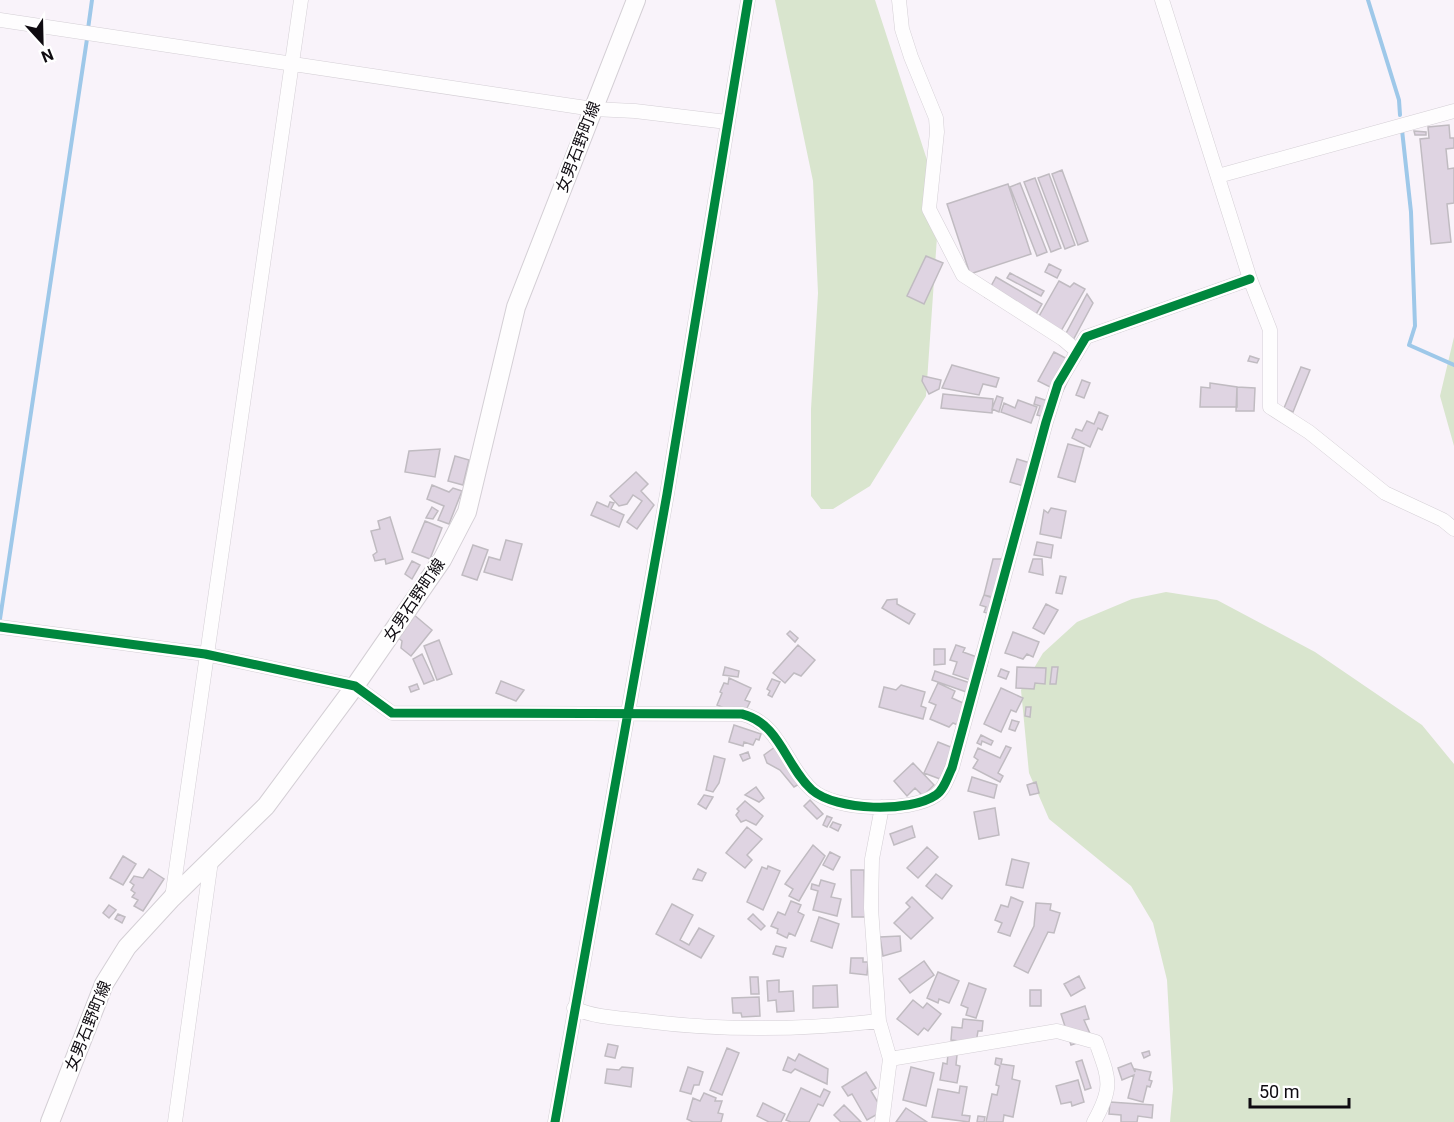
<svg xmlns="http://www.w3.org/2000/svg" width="1454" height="1122" viewBox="0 0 1454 1122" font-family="Roboto,'Noto Sans JP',sans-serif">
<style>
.green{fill:#d9e5ce}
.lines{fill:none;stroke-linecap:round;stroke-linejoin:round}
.stream{stroke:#9ec8e9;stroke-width:4}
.building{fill:#dfd4e2;stroke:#c0bbc1;stroke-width:1.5}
.minor-casing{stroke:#d4cfd5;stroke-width:15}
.secondary-casing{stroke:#d4cfd5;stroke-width:20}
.minor{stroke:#fefdfe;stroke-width:14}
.secondary{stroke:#fefdfe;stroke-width:18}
.cycleway-casing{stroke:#fff;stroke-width:13}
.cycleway{stroke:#00873e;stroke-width:9}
.labels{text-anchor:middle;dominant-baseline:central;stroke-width:4.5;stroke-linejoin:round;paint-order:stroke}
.street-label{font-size:16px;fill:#0f0b11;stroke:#fff}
</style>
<rect width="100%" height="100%" fill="#f9f3fa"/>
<path class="green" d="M775,0H875L928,163L937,237L926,396L870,486L833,509H821L811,496V409L818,293L813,181Z
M1454,337V446L1440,396Z
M1166,592L1217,600L1315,652L1422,725L1454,764V1122H1170L1173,1089L1167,980L1153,923L1131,886L1049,819L1029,773L1021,690L1043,653L1077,622L1132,599Z"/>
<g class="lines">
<path class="stream" d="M1368,0L1399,100L1400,115
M88,29L92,0
M1402,130L1411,212L1415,326L1409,345L1454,365
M0,619L87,39"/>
</g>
<path class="building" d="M1449,125L1450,138H1454V148L1446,149L1448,169L1454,168V203L1447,204L1451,242L1431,244L1420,139L1429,138L1428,127Z
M1414,131L1426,132V135H1415Z
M1062,170L1088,241L1078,245L1052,174Z
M1049,174L1075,245L1065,249L1038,178Z
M1035,178L1061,248L1051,252L1024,182Z
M1020,183L1047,252L1037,256L1010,187Z
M1008,184L1031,254L970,274L947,204Z
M926,256L943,263L924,304L907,296Z
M1049,264L1061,270L1057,278L1045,272Z
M1010,273L1044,291L1041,296L1007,278Z
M996,277L1042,304L1031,323L985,297Z
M1059,281L1070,287L1074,283L1085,289L1057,338L1034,325Z
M1087,294L1093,303L1071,344L1063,339Z
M1054,352L1073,362L1070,376L1062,393L1038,381Z
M1250,356L1259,359L1257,363L1248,361Z
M952,365L999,378L996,387L983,384L979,395L942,388Z
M1301,367L1310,370L1293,412L1284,408Z
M923,376L941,380L939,389L929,394L922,381Z
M1082,380L1090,383L1084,398L1076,395Z
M1210,383L1237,387V407H1200L1201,387L1210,388Z
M1237,387L1255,388L1254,411H1236Z
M943,394L993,399L992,413L941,408Z
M997,396L1003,398L999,412L992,409Z
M1036,397L1048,401L1044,417L1037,415L1040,406L1034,404Z
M1018,400L1037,407L1031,423L1001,412L1004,403L1015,408Z
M1099,412L1108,416L1102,430L1098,428L1090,447L1072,438L1076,429L1082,431L1087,421L1094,424Z
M1068,444L1084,448L1075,482L1058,477Z
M440,449L435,477L405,472L409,451Z
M455,456L469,460L463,485L448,481Z
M1017,459L1040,466L1033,489L1010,482Z
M636,472L648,484L641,491L654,505L637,529L627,522L642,501L633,495L627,504L619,506L610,496Z
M432,485L449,492L453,488L462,491L449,524L438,520L444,506L427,499Z
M597,502L608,507L610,502L614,503L611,509L624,515L619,527L591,515Z
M432,507L438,511L433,519L426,518Z
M1051,508L1066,511L1061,538L1040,534L1044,510L1048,513Z
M390,517L403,559L386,564L385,559L375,561L373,555L377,552L371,531L380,529L378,521Z
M425,521L442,528L430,559L412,552Z
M506,540L522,544L512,580L484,572L489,557L500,560Z
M1037,542L1053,545L1051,558L1034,555Z
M473,545L488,550L477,580L462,575Z
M993,559H1005V600L984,595Z
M1033,559H1042L1043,575L1029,572Z
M412,561L420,565L412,579L405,574Z
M1060,576L1066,577L1062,594L1056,593Z
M984,595L999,600L993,615L984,612L986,607L980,605Z
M897,599V604L915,614L909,624L882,608L887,600Z
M1046,604L1058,610L1044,634L1033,628Z
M413,614L432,630L411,656L401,648L402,641L396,636Z
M790,631L798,638L795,642L787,634Z
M1013,632L1039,642L1033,657L1027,654L1023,659L1005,653Z
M439,640L452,674L437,680L424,646Z
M798,645L815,660L801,676L794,673L785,683L773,673Z
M956,645L965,648L963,652L988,661L985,673L976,682L953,674L957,662L950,660Z
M934,649H945V664L934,665Z
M422,654L434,680L424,684L413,659Z
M725,667L739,671L738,677L723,675Z
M1017,667L1046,668L1045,684L1035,683L1034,689L1016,688Z
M1052,667H1058L1056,684H1050Z
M1001,669L1009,672L1006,679L998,676Z
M935,671L979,686L975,695L932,680Z
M729,678L751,688L745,700L750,702L743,716L717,705L722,693L720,692L724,683L728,684Z
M772,679L780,682L772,697L768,695L770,691L767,689Z
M501,681L524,690L516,701L496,693Z
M938,683L955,691L952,698L970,706L960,726L953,723L949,727L930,719L936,705L929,702Z
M417,684L419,689L411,692L409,687Z
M901,685L925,692L921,706L926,708L923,719L879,707L884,687L896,690Z
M1001,688L1023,698L1016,712L1011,710L1001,732L984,724Z
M1026,707H1031L1030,717L1025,716Z
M1012,720L1019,722L1015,731L1009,729Z
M734,725L761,734L759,740L756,739L753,745L744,742L743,746L729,742Z
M981,735L993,741L991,745L982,741L981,745L977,743Z
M938,742L953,748L940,779L924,773Z
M779,744L801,783L794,787L780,770L767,763L764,755Z
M1006,746L1011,748L998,773L1003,776L1000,782L973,768L978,760L974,757L978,748L1000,758Z
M748,752L750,758L743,761L740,755Z
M714,756L725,759L719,783L713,792L706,790Z
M913,763L934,785L923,796L915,788L907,796L894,781Z
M972,777L997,785L994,798L968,791Z
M1036,782L1039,793L1030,795L1027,785Z
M756,787L764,798L759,802L745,795Z
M704,795L713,797L706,809L698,804Z
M810,800L823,814L817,819L804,806Z
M745,801L763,816L756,825L746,820L741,822L736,815L739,811L737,809Z
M995,808L999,835L979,839L974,812Z
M827,816L832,818L827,827L823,825Z
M833,822L841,825L838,831L830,827Z
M912,826L915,837L894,845L890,834Z
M747,827L762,839L747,855L752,860L745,868L726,853Z
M813,845L825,856L799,901L789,896L793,889L785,884Z
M927,847L938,857L918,878L907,868Z
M830,852L840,857L833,870L823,865Z
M123,856L136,864L123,885L110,878Z
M1012,859L1029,863L1023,888L1006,885Z
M768,866L780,871L763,910L747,902L762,867L767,869Z
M149,869L164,879L143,911L134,906L138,900L132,897L135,893L131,890L134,885L130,882L134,876L143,878Z
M698,869L706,873L702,881L693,879Z
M851,870H864L865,917H852Z
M936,874L952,886L942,899L926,886Z
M821,880L835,884L831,897L841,899L837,916L813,910L818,891L811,889L812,884L819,886Z
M912,897L933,918L911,939L894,923L910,907L906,903Z
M1011,897L1023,902L1010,936L998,932L1002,923L995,920L1001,905L1008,907Z
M791,901L801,905L798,912L804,915L795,936L789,933L787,938L777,933L778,929L771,926L778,912L785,915Z
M1036,903L1051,904L1050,910L1060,913L1054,933L1048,932L1028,973L1014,966L1034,926Z
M672,904L693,915L680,940L689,945L699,928L714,936L701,958L656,934Z
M109,905L116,910L109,918L103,913Z
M118,914L125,917L122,923L115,919Z
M753,914L765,926L761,930L748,919Z
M819,917L839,924L832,948L811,941Z
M900,936L901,951L883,956L880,937Z
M776,946L786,948L783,957L773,954Z
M851,958H863V962H868L867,975L850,973Z
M924,961L934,975L910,993L899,979Z
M938,972L959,981L949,1003L939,999L938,1003L927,998Z
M1079,976L1085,988L1071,996L1064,984Z
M750,977H758L759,994H751Z
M779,980V992L793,991L794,1011L777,1012L776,1000L768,1001L767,981Z
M969,983L986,989L976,1018L966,1015L968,1008L961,1005Z
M837,985L838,1007L813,1008V986Z
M1030,990H1041V1006H1030Z
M759,997L760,1016L742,1017L741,1013H733L732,998Z
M913,1000L923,1008L927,1003L941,1014L928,1031L924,1028L918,1035L897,1019Z
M1085,1006L1089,1019L1084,1020L1092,1038L1071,1045L1061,1014Z
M963,1019L983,1021L982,1031H978L976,1043L951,1040L952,1027L962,1028Z
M608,1044L618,1046L615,1058L605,1056Z
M727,1048L739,1053L722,1095L710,1090Z
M1149,1051L1150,1055L1144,1058L1142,1053Z
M799,1054L828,1069L827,1084L795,1069L791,1073L783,1070L788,1057L795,1061Z
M948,1054L957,1055L956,1065L960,1066L957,1083L940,1080L943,1063L947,1064Z
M996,1058L1002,1059L1001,1064L1014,1066L1012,1079L1020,1081L1013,1117L1004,1115L1003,1122H986L992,1094L997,1095L999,1086L996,1085L1000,1066L995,1064Z
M1082,1060L1091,1088L1085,1090L1076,1062Z
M1131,1063L1135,1072V1069L1151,1072L1149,1080L1152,1081L1150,1087L1147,1086L1143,1102L1128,1098L1134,1075L1122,1080L1118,1068Z
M622,1067L633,1068L631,1087L605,1083L607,1069L619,1070Z
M688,1067L703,1072L699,1085H694L691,1094L680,1091Z
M911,1067L934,1073L926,1106L903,1100Z
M866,1072L876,1088L871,1091L883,1111L867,1120L852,1094L848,1096L842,1087Z
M1078,1080L1084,1102L1072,1106L1071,1102L1061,1104L1056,1086Z
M960,1086L967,1087L962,1115L970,1116L969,1122L932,1117L938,1089L959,1093Z
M801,1088L820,1097L824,1089L830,1092L823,1106L818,1104L809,1122H791L786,1120Z
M704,1093L716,1098L715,1101H722L718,1113L723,1114L721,1122H693L687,1119L693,1098L700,1101Z
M1110,1102L1153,1105L1152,1118L1138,1116L1137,1122H1121V1115L1109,1114Z
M763,1103L785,1114L781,1122H769L757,1116Z
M844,1105L861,1122H841L834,1115Z
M906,1108L927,1122H896Z
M978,1116L985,1117L984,1122H977Z"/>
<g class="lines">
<defs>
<path id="minor" d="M899,0L902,29L911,57L936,118L937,132L929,209L963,275L1063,339L1077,351
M1162,0L1250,279L1270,330V407L1309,432L1385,493L1443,520L1454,529
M0,20L593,109L635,111L727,122
M1218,176L1454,111
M0,627L205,654L355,686L392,713L742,714C780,723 786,767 812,790C836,811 910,813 936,795C944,790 948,776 952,768L1046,422L1058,384L1086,337L1250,279
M882,807L872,859L871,908L879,1021L890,1059L882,1122
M172,898L301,0
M574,1008C596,1018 621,1018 645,1021C723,1031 801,1030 879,1021
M890,1059L1057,1031L1096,1042C1109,1079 1114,1086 1094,1122
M175,1122L211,861
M555,1122L667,494L748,0"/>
<path id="secondary" d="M50,1122L104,984L127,947L172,898L266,806L355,686L442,560L467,512L516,307L636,0"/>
</defs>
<use href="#minor" class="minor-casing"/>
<use href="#secondary" class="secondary-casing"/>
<use href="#minor" class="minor"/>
<use href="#secondary" class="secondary"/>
<defs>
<path id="cycleway" d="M0,627L205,654L355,686L392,713L742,714C780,723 786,767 812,790C836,811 910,813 936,795C944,790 948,776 952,768L1046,422L1058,384L1086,337L1250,279
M555,1122L667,494L748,0"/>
</defs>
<use href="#cycleway" class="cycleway-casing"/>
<use href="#cycleway" class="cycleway"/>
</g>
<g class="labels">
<g class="street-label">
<text transform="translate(578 147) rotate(-69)">女男石野町線</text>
<text transform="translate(414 600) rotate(-56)">女男石野町線</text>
<text transform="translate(88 1026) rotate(-68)">女男石野町線</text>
</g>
</g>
<g transform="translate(42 42) rotate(158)" stroke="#ffffff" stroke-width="4.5" paint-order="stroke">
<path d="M0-4.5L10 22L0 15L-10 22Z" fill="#0f0b11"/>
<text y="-9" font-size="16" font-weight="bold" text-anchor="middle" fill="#0f0b11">N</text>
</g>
<path d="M1250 1098v9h99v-9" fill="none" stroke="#0f0b11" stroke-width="3"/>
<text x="1259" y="1098" font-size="18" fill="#0f0b11" stroke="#ffffff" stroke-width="4.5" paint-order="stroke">50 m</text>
</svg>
